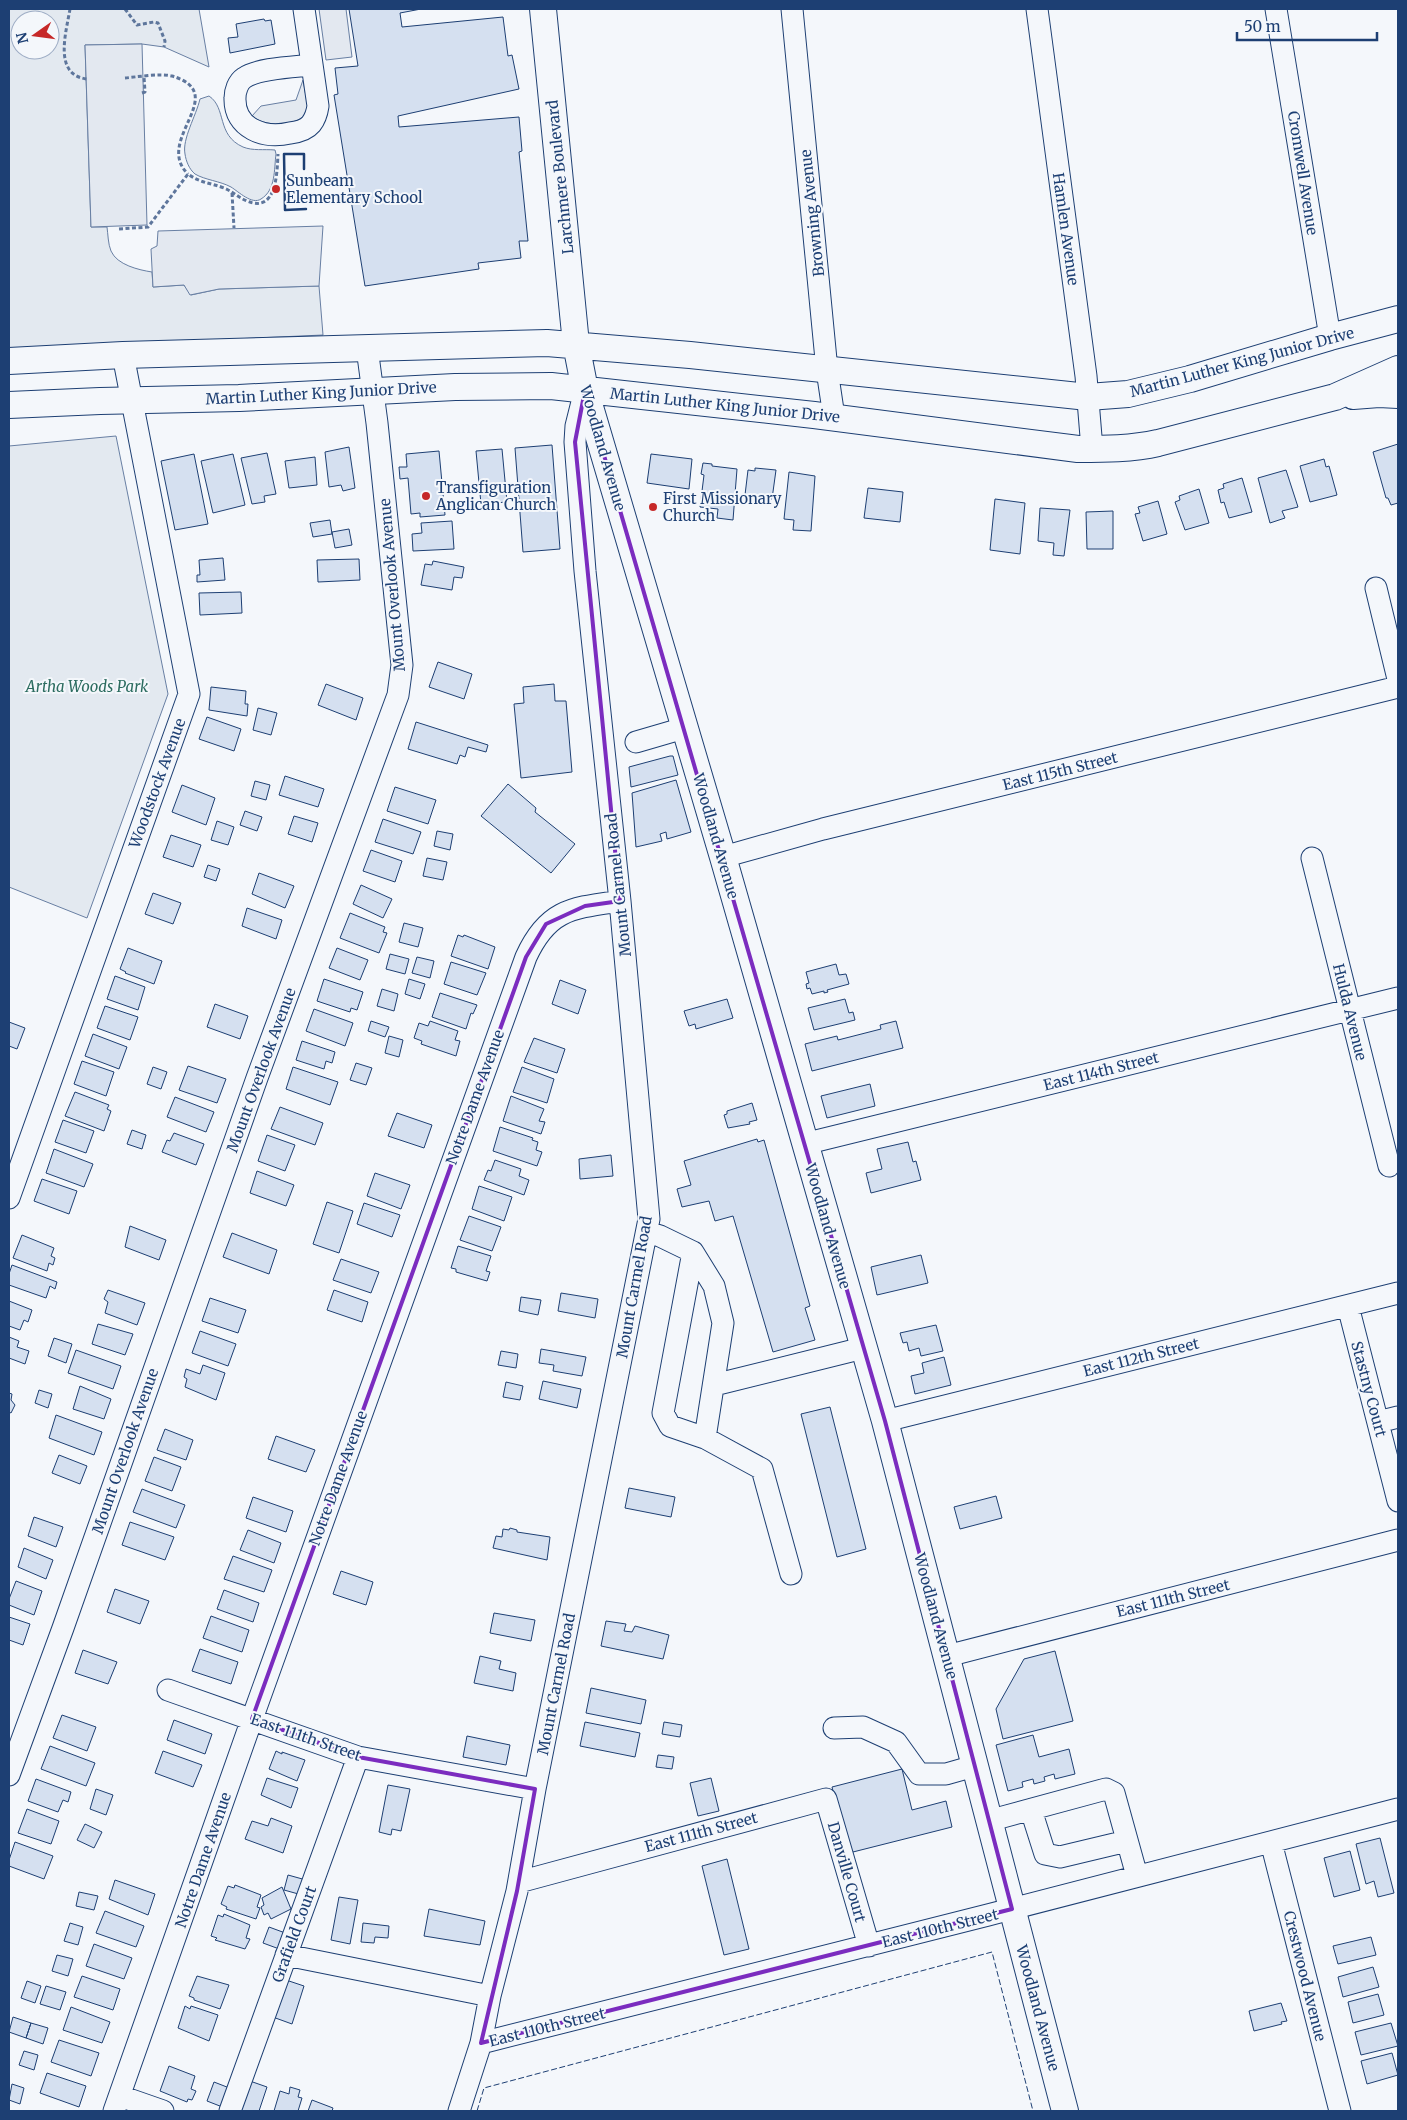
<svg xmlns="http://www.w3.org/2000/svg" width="1407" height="2120" viewBox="0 0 1407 2120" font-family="Merriweather,serif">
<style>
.green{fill:#e3e9f0;stroke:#687fa3;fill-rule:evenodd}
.parking{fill:#e3e8f0;stroke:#687fa3}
.building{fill:#d5e0f0;stroke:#1d3f73}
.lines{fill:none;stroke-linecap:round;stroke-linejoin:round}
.minor-casing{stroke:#1d3f73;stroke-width:23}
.major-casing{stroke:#1d3f73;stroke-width:28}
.path{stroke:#5e769c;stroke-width:3;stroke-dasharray:4 2.5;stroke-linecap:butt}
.minor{stroke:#f4f7fb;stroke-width:21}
.major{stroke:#f4f7fb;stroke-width:26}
.fence{stroke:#1d3f73;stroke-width:1;stroke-dasharray:6 2.5;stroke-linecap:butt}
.wall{stroke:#1d3f73;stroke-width:2.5}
.marked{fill:none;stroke:#7b2cbf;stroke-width:4;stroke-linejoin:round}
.poi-dot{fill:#c62828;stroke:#f4f7fb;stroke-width:2}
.labels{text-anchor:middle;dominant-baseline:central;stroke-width:4;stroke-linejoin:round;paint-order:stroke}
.street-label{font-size:15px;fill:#1d3f73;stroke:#f4f7fb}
.poi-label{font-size:15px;fill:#1d3f73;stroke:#f4f7fb;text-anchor:start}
.park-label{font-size:15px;font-style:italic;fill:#2c6c60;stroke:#f4f7fb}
</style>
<rect width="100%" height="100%" fill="#f4f7fb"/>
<path class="green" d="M9,9H199L209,67L164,47L142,44L85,45L91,227H107C108,234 108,244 111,251C117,265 139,270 152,272L153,287L184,285L191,295L219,289L319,286L323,335L9,349ZM20,20H50V50H20Z
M303,80L308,107L304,117C290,126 265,127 252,116L261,106L296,100Z
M209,96C227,108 216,135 243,147C253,151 264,149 275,150L276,154C274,169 276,190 261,199C252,205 239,192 231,187C220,181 205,180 195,174C189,169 186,161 185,154C182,139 196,116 200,99Z
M116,436L168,694L87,918L9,887V446Z"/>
<path class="parking" d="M319,9H346L352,57L326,60Z
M142,44L147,225L91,227L85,45Z
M323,226L319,286L219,289L190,295L184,285L153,287L151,249L157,246L158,231Z"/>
<path class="building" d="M349,9H421L400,13L402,27L503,17L508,56L512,55L519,89L398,116L399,127L519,117L522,151L519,152L528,241H519L521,258L478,263L479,269L365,286L334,95L338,94L335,68L358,66Z
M264,19L265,21L271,20L275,44L230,53L228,38L238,37L236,24Z
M1398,444V503L1391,505L1388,498H1386L1373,452Z
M552,445L560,549L523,552L515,448Z
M349,447L355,488L343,491L341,485L329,487L325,452Z
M502,449L507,502L481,504L476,451Z
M439,451L445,515L420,517V513L411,514L408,478L400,479L399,467H407L406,454Z
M267,453L276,494L264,496L265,502L252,504L241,458Z
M194,454L208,524L175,530L161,461Z
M233,454L245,505L213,513L201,461Z
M651,454L692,459L689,489L647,483Z
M315,457L317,485L289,488L285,461Z
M1324,459L1326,467L1329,466L1337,495L1310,502L1300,466Z
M703,463L712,464V466L737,469L733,520L717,518L718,509L700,507L704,475L701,474Z
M755,468L776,470L772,499L745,495L748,470L755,471Z
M1286,470L1298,507L1282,511L1285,518L1270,523L1258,478Z
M789,472L815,476L811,531L793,530L794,520L784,519Z
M1242,478L1252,512L1229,518L1224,502L1221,503L1218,490L1224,488L1223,484Z
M868,488L903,492L900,522L864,518Z
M1199,489L1209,523L1185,530L1175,502L1180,500L1179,496Z
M995,499L1025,503L1020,554L990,550Z
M1158,501L1167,534L1143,541L1135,514L1140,513L1138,507Z
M1040,508L1070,510L1064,556L1053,555L1054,543L1038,541Z
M1113,511V549H1087L1086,512Z
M330,520L332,534L313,537L310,523Z
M452,521L454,549L413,551L412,534L422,533L421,523Z
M349,529L352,545L335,548L332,532Z
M223,558L225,580L197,582V575H200L199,560Z
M359,559L360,580L318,582L317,560Z
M433,561L464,567L462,578L454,577L452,590L421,585L425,564L432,565Z
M241,592L242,613L200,615L199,593Z
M438,662L472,674L464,699L429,687Z
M326,684L363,698L356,720L318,705Z
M554,684L555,701H566L572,772L521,778L514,704L524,703L523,687Z
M211,687L246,691L245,704H248L247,716L209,710Z
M258,708L277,713L271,735L253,730Z
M207,717L241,729L234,751L199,739Z
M416,722L488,745L486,752L468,747L465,757L460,755L457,764L408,749Z
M670,756H673L678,775L631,787L629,767Z
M285,776L324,789L318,807L279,795Z
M676,780L691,832L667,839L666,832L660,834L662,841L636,847L632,793Z
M255,781L270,785L266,800L251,796Z
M508,784L536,808L535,812L575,844L551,873L481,816Z
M182,785L215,798L206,825L172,812Z
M395,787L436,800L428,824L387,811Z
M245,811L262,817L257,831L240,825Z
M294,816L318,823L312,842L288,834Z
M383,819L421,832L413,854L375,842Z
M217,821L234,827L228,845L211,840Z
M437,831L453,834L450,850L434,846Z
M171,835L201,845L193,867L163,857Z
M371,850L402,861L395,882L363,871Z
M427,858L447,862L443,880L423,876Z
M208,865L220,869L216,881L204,877Z
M259,873L294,886L285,908L252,894Z
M361,885L392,899L383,918L353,904Z
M153,893L181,903L173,924L145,914Z
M247,908L282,920L276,939L242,926Z
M350,913L385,927L383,932L387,933L379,953L340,938Z
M404,923L423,928L418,947L399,942Z
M458,935L463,937L464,935L495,947L488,969L451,956Z
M128,948L162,961L154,984L125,973L126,972L120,969Z
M337,948L368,960L360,980L329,968Z
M390,954L409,959L405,974L386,969Z
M417,957L434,961L430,978L412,973Z
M451,962L486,973L477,995L444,984Z
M836,964L839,975L846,974L849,984L827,990L828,992L824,993V991L812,994L810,988L807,989L806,984L809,983L806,972Z
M115,976L145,987L138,1010L107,999Z
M324,979L363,992L357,1010L351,1008L350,1012L317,1001Z
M409,979L425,984L420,999L405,994Z
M560,980L586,990L578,1014L552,1004Z
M382,989L398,994L394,1011L377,1006Z
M440,993L477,1005L473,1014L471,1013L466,1029L432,1017Z
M727,999L733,1018L696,1029L695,1024L689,1026L684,1011Z
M845,999L849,1013L853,1012L855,1020L814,1030L808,1008Z
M215,1004L248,1016L240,1039L207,1027Z
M105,1006L138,1017L130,1040L97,1028Z
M314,1009L353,1023L345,1046L306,1031Z
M371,1021L389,1027L385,1037L368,1031Z
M430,1021L458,1031L455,1040L460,1041L456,1056L421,1044L422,1041L414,1038L419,1023L428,1026Z
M896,1021L903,1048L812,1071L805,1044L837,1036L838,1040L881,1029L880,1025Z
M9,1022L25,1028L17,1049L9,1046Z
M93,1034L127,1047L119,1069L85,1056Z
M389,1036L403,1040L399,1057L385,1053Z
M534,1038L565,1049L557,1073L524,1062Z
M302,1041L335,1052L332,1063L326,1061L324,1069L296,1060Z
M82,1061L114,1072L106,1096L74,1084Z
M356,1063L372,1068L366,1085L350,1080Z
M188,1066L226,1079L217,1103L179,1090Z
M153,1067L167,1072L161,1089L147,1084Z
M293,1067L338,1082L330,1105L286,1089Z
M522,1067L554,1079L547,1103L513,1092Z
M870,1084L875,1106L827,1118L821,1096Z
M75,1092L109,1105L107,1109L111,1111L104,1131L65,1116Z
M511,1096L544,1109L539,1121L545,1122L541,1134L503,1121Z
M175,1097L214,1112L206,1132L167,1117Z
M752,1103L757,1120L749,1122L750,1124L728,1128L724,1115L727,1114V1111Z
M280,1107L323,1123L315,1145L271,1129Z
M397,1113L432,1125L424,1148L388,1136Z
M63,1120L94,1131L86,1153L55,1142Z
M500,1127L533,1138L532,1140L538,1142L536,1150L542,1152L537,1166L493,1151Z
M132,1130L146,1135L142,1149L127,1144Z
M174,1133L204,1144L196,1165L162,1152L167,1140L170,1141Z
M267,1135L295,1145L285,1171L258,1161Z
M757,1139L758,1142L764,1140L810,1306L805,1308L815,1340L773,1352L733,1216L715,1221L709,1201L682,1207L677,1189L691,1185L684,1161Z
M908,1142L913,1162L916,1161L921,1180L871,1193L866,1173L882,1169L877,1149Z
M54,1149L93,1164L84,1187L46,1173Z
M611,1155L613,1176L580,1179L579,1159Z
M495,1160L521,1169L519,1176L529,1180L524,1195L484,1180L488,1170L491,1171Z
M257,1171L294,1185L286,1206L250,1193Z
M375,1173L410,1185L401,1209L367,1196Z
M42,1179L77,1191L69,1214L34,1201Z
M479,1186L512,1197L504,1221L472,1209Z
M327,1202L353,1211L339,1253L313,1244Z
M364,1203L400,1215L392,1237L357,1224Z
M469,1216L501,1227L492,1251L460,1240Z
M130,1226L166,1240L159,1260L125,1247Z
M232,1233L277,1250L269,1274L223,1257Z
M22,1235L54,1248L51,1256L55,1258L53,1265L49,1263L47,1271L13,1258Z
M458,1246L491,1256L486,1271L490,1272L487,1281L456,1272V1269L451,1268Z
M921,1255L928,1283L877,1295L871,1267Z
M341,1259L379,1272L371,1293L333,1280Z
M12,1265L57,1282L55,1289L50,1286L46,1298L9,1285V1274Z
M108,1290L145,1303L137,1325L105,1313L108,1302L104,1299Z
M334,1290L368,1302L362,1322L327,1310Z
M561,1293L598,1299L595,1318L558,1311Z
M521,1297L541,1300L538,1315L519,1311Z
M210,1298L246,1310L238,1333L202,1321Z
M9,1301L32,1310L28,1322L24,1320L20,1330L9,1326Z
M98,1324L133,1334L125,1355L92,1344Z
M936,1325L943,1351L921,1356L919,1348L909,1351L907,1342L903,1343L900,1333Z
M200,1331L236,1344L228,1366L192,1353Z
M9,1337L19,1341L17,1347L29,1351L25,1364L9,1358Z
M54,1338L72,1344L66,1363L48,1356Z
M541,1349L586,1357L582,1376L553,1371L554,1365L539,1363Z
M76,1350L121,1366L113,1389L68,1373Z
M501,1351L518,1354L516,1368L498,1365Z
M944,1357L951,1385L915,1394L911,1376L924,1373L922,1363Z
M203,1365L225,1373L216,1400L185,1387L187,1379L184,1377L186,1369L200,1374Z
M543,1381L581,1389L577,1408L539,1399Z
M506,1382L523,1386L520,1400L503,1397Z
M80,1386L111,1399L104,1419L73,1409Z
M39,1390L52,1394L48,1408L35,1403Z
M9,1393L12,1394L11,1400L15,1405L11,1413L9,1412Z
M830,1407L866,1549L837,1557L801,1414Z
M56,1415L102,1432L94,1455L49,1438Z
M165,1429L193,1440L186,1460L157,1450Z
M276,1436L315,1450L306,1472L268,1459Z
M59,1455L87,1466L80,1484L52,1473Z
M154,1457L181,1467L172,1491L145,1481Z
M629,1488L675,1497L671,1517L625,1508Z
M142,1489L185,1505L176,1528L133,1512Z
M996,1496L1002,1518L960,1529L954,1507Z
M253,1497L293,1511L286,1532L246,1518Z
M34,1517L63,1527L56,1547L28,1536Z
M130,1522L174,1537L165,1560L122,1545Z
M510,1528L517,1530V1532L550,1537L547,1560L493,1548L496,1536L502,1537L503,1529L509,1530Z
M248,1530L281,1543L274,1563L240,1550Z
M24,1548L53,1560L46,1579L18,1567Z
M233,1556L272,1570L264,1592L224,1579Z
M341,1571L373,1582L366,1605L333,1594Z
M16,1581L42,1591L34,1615L9,1605V1599Z
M115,1589L149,1601L140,1624L107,1612Z
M224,1590L259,1603L253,1622L217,1609Z
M494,1613L535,1620L531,1641L490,1633Z
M211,1616L249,1630L242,1652L203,1638Z
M9,1617L30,1624L23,1645L9,1640Z
M606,1621L626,1624L624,1631L632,1632L635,1626L669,1635L663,1659L601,1646Z
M200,1649L238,1662L231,1684L192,1671Z
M83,1650L117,1662L108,1684L75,1673Z
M1055,1651L1073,1721L1003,1739L996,1709L1024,1659Z
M480,1656L501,1661L499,1669L516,1673L513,1691L474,1683Z
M591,1688L646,1700L641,1724L586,1713Z
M62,1715L96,1727L87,1751L53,1738Z
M174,1720L212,1734L205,1754L167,1740Z
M585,1722L640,1733L635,1757L580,1746Z
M664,1722L682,1725L680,1737L662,1734Z
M1033,1735L1039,1757L1069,1749L1075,1774L1055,1779L1054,1774L1044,1777L1045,1781L1034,1784L1033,1779L1022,1782L1023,1787L1008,1791L996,1745Z
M467,1736L510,1745L506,1765L463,1757Z
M50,1746L95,1763L86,1786L41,1769Z
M163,1751L202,1765L193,1787L155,1773Z
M276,1751L282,1754V1752L305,1760L297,1781L269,1769Z
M658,1755L674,1757L672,1769L656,1767Z
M902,1769L912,1810L946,1801L952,1827L849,1853L832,1787Z
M267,1778L298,1788L291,1808L261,1795Z
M711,1778L719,1811L698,1816L690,1783Z
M36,1779L71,1792L68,1802L63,1800L58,1812L28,1801Z
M388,1785L410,1789L401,1831L392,1829L391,1835L379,1832Z
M96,1789L113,1795L106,1815L90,1809Z
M27,1809L59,1821L51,1844L18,1833Z
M271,1818L292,1826L283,1853L245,1839L252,1821L268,1826Z
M85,1824L102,1832L94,1848L77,1840Z
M1380,1838L1394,1893L1378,1897L1374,1881L1366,1884L1356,1844Z
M15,1842L53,1856L44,1879L9,1866V1860Z
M1350,1851L1360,1890L1334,1897L1324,1858Z
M727,1859L749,1949L724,1955L702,1866Z
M288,1875L306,1880L302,1895L284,1890Z
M115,1880L155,1894L148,1915L109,1899Z
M235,1885L261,1895L257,1907L260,1908L256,1919L226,1909L227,1907L221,1904L228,1886L234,1888Z
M282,1887L291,1909L271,1919L268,1913L264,1915L261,1907L264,1905L262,1898Z
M79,1892L98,1896L94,1910L76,1906Z
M339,1897L358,1900L350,1944L331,1940Z
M429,1909L485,1921L480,1945L424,1936Z
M105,1911L144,1926L136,1947L96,1933Z
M224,1914L250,1925L246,1938L250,1939L245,1949L215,1940L217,1938L211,1936L218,1915L223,1917Z
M70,1923L83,1927L78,1945L64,1941Z
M363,1923L389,1926L388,1938L375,1937L374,1943L361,1942Z
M269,1927L288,1934L282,1950L263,1943Z
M1371,1937L1376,1955L1338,1964L1333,1946Z
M94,1944L132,1958L124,1979L86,1966Z
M57,1955L73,1959L68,1976L52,1971Z
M1373,1967L1379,1987L1343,1997L1338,1977Z
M82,1976L120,1989L113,2010L74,1997Z
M197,1976L229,1985L220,2009L194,2000V1998L189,1996Z
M283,1979L304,1986L292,2024L270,2016Z
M27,1981L41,1986L35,2003L21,1998Z
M46,1986L66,1992L60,2010L40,2004Z
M1378,1994L1384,2015L1353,2023L1348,2002Z
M1281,2003L1287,2021L1281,2022L1282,2024L1254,2031L1249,2011Z
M185,2006L190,2009L191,2006L218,2015L209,2041L178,2028Z
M71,2007L110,2022L102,2043L63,2030Z
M13,2017L31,2023L26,2038L9,2032Z
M31,2023L48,2028L43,2044L26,2038Z
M1391,2023L1398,2046L1361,2055L1355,2032Z
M59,2040L99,2053L91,2076L51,2062Z
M24,2051L38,2055L34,2070L19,2065Z
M1392,2053L1398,2075L1367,2084L1361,2061Z
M169,2066L195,2076L191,2089L196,2091L192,2100L188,2099L187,2102L160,2091Z
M47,2073L86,2086L79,2107L40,2093Z
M247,2080L267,2087L259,2111H238Z
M214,2082L232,2089L225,2108L207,2101Z
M12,2084L24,2088L20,2104L9,2100Z
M290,2087L300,2090L298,2097L302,2098L298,2111H274L280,2091L289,2094Z
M312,2100L333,2108L332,2111H308Z"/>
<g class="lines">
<defs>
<path id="minor" d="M304,9L318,106C317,113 315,119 311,124C306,130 298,132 290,133C265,139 234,129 235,98C235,91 238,82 244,78C258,68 295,67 312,65
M792,9L827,370L834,417
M1037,9L1086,376L1092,449
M1276,9L1330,337
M1376,588L1398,679
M636,742L684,728
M723,857L823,829L1398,687
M1312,858L1389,1166
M804,1144L1398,998
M9,1198L189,694L123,355
M647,1232L660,1236L693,1252L663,1413L670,1426L705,1438L723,1323L714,1286L693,1252
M1348,1306L1398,1501
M714,1385L863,1348
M885,1421L1398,1293
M1378,1422L1398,1417
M705,1438L762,1469L791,1574
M947,1656L1398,1540
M168,1690L358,1757L535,1789
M834,1728L863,1727L896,1742L919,1774H946L974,1766
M9,1775L63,1628L257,1078L398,695L402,665L377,423L367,348
M1031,1810L1045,1854L1060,1857L1127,1841
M988,1821L1106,1789L1114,1793L1137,1876
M1271,1842L1340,2111
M519,1882L826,1799L869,1946
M286,1955L490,1996
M481,2043L988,1915L1398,1809
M120,2096L163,2111
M114,2111L252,1719L526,957C548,909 572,908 620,901
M230,2111L358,1757
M459,2111L481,2043L490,1996L517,1891L535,1789L649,1219L620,901L585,571L575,442L576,426L585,390"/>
<path id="major" d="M543,9L576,344L585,390L723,857L885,1421L1065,2111
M9,361L123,355L547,343L690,355L1088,397L1128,394L1190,379L1330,337L1398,319
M1353,396L1379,394L1398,395
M9,405L100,401L239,398L455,387L551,386L814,415L1078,449C1104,449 1132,449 1158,443L1335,397L1398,369"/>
</defs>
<use href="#minor" class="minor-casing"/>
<use href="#major" class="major-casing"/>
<path class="path" d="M70,9C66,33 53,75 87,79
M125,9L137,25L154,22L158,23L165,41L164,47
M125,78C137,77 160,73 172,76C232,94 153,140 188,174
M142,93L145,92L144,77
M232,193L234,228
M119,229L148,227L188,174C200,183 211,183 224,188C232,191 239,198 247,201C277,214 277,172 278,154"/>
<use href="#minor" class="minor"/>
<use href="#major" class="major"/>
<path class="fence" d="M477,2111L484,2088L992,1952L1033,2111"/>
<path class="wall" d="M304,169V154H284L285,210L306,209"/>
</g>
<path class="marked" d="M585,390L885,1421L1012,1909L481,2043L517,1891L535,1789L358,1757L252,1719L526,957L546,924L585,906L620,901L575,442Z"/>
<g class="poi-dot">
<circle cx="276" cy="189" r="5"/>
<circle cx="426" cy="496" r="5"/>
<circle cx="653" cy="507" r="5"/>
</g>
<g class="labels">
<g class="street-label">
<text transform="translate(1303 173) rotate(81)">Cromwell Avenue</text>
<text transform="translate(560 177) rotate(-96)">Larchmere Boulevard</text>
<text transform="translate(812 213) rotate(-96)">Browning Avenue</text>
<text transform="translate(1066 229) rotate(82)">Hamlen Avenue</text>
<text transform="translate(1242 362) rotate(-15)">Martin Luther King Junior Drive</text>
<text transform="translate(321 393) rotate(-3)">Martin Luther King Junior Drive</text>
<text transform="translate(725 405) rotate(6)">Martin Luther King Junior Drive</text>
<text transform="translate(603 448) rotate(74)">Woodland Avenue</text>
<text transform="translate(392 585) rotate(-95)">Mount Overlook Avenue</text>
<text transform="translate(1060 771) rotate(-14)">East 115th Street</text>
<text transform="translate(157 783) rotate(-70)">Woodstock Avenue</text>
<text transform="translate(716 836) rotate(74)">Woodland Avenue</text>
<text transform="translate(618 885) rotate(-96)">Mount Carmel Road</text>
<text transform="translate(1350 1012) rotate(76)">Hulda Avenue</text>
<text transform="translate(261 1070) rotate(-70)">Mount Overlook Avenue</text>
<text transform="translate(1101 1071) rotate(-14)">East 114th Street</text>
<text transform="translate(475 1097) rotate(-70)">Notre Dame Avenue</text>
<text transform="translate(828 1226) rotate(74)">Woodland Avenue</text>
<text transform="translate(634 1287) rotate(-80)">Mount Carmel Road</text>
<text transform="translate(1141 1357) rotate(-14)">East 112th Street</text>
<text transform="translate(1369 1389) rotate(75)">Stastny Court</text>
<text transform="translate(125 1451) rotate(-71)">Mount Overlook Avenue</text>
<text transform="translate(338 1478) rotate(-70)">Notre Dame Avenue</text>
<text transform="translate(1173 1598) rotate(-14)">East 111th Street</text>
<text transform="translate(936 1616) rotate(75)">Woodland Avenue</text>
<text transform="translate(556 1684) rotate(-79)">Mount Carmel Road</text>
<text transform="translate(306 1737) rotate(19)">East 111th Street</text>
<text transform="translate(701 1832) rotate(-15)">East 111th Street</text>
<text transform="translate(203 1860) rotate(-71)">Notre Dame Avenue</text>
<text transform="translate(847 1872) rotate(74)">Danville Court</text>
<text transform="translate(940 1928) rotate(-14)">East 110th Street</text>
<text transform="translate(294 1934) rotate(-70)">Grafield Court</text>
<text transform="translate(1305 1976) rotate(76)">Crestwood Avenue</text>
<text transform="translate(1038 2008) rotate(75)">Woodland Avenue</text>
<text transform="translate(547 2027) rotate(-14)">East 110th Street</text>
</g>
<g class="poi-label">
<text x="286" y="180">Sunbeam<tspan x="286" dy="17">Elementary School</tspan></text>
<text x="436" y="487">Transfiguration<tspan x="436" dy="17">Anglican Church</tspan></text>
<text x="663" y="498">First Missionary<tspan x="663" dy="17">Church</tspan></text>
</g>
<g class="park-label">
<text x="87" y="686">Artha Woods Park</text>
</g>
</g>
<rect width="1407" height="2120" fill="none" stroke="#1d3f73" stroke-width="20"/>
<g transform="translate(35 35) rotate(256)"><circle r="24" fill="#f4f7fb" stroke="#9eadc5"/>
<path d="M0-4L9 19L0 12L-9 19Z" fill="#c62828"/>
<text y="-8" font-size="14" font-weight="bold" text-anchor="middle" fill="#1d3f73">N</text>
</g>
<path d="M1237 32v8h140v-8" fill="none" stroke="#1d3f73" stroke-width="2.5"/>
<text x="1244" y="32" font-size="15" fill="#1d3f73" stroke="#f4f7fb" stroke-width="4" paint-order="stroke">50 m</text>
</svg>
